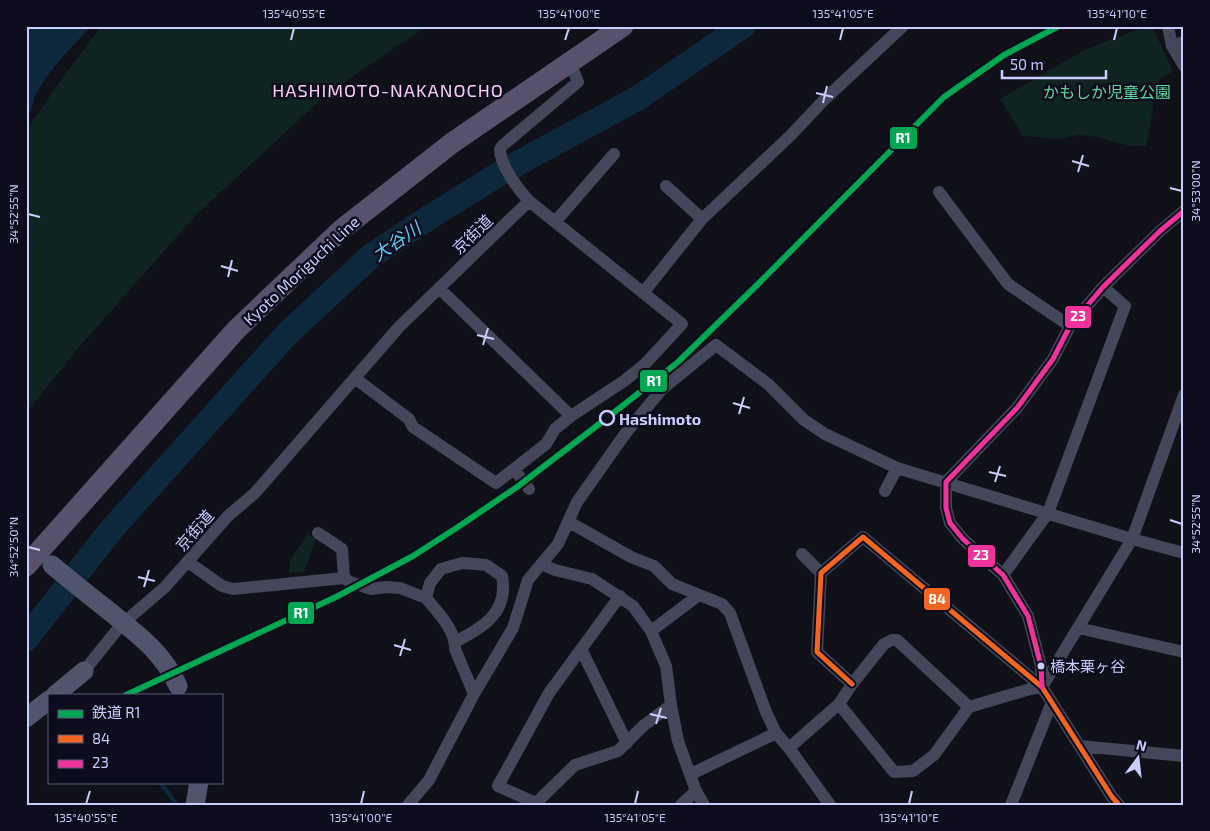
<svg xmlns="http://www.w3.org/2000/svg" width="1210" height="831" viewBox="0 0 1210 831" font-family="'Exo 2','Noto Sans JP',sans-serif">
<style>
.green{fill:#0f2320}
.water{fill:#0d283b}
.lines{fill:none;stroke-linecap:round;stroke-linejoin:round}
.stream{stroke:#0d283b;stroke-width:4.5}
.river{stroke:#0d283b;stroke-width:25}
.street{stroke:#444759;stroke-width:12}
.secondary{stroke:#51556c;stroke-width:19}
.primary{stroke:#57516c;stroke-width:21}
.secondary-bridge{stroke:#51556c;stroke-width:19}
.bus-1-casing{stroke:#0c0c1c;stroke-width:9}
.bus-2-casing{stroke:#0c0c1c;stroke-width:9}
.bus-1{stroke:#f26522;stroke-width:5}
.bus-2{stroke:#ef339a;stroke-width:5}
.rail-1-casing{stroke:#0c0c1c;stroke-width:10}
.rail-1{stroke:#00a651;stroke-width:6}
.ticks{fill:none;stroke:#c9cdfd;stroke-width:2}
.stop-dot{fill:#0c0c1c;stroke:#c9cdfd;stroke-width:2.5}
.bus-dot{fill:#c9cdfd;stroke:#0c0c1c;stroke-width:2}
.labels{text-anchor:middle;dominant-baseline:central;stroke-width:5;stroke-linejoin:round;paint-order:stroke}
.bus-label{font-size:15px;fill:#c9cdfd;stroke:#0c0c1c;text-anchor:start}
.park-label{font-size:16px;fill:#59d9a0;stroke:#0c0c1c}
.street-label{font-size:16px;fill:#c9cdfd;stroke:#0c0c1c}
.stop-label{font-size:16px;font-weight:bold;fill:#c9cdfd;stroke:#0c0c1c;text-anchor:start}
.neighbourhood-label{font-size:18px;letter-spacing:1px;fill:#fdcbf5;stroke:#0c0c1c}
.water-label{font-size:18px;font-style:italic;fill:#5bcffa;stroke:#0c0c1c}
.line-badge{stroke:#0c0c1c;stroke-width:2}
.badge-label{font-size:14px;text-anchor:middle;font-weight:bold;fill:#fff}
.neatline{fill:none;stroke:#c9cdfd;stroke-width:2}
.ticks-label{font-size:12px;text-anchor:middle;fill:#c9cdfd}
</style>
<rect width="100%" height="100%" fill="#101018"/>
<path class="green" d="M101,26H427L328,93L196,215L80,346L26,413V131L56,87Z
M1147,26H1152L1173,71L1159,80C1152,102 1152,124 1146,146H1130L1096,137L1079,135L1059,139L1023,136L1000,99L1086,49Z
M308,534L316,539L304,572L289,573L290,560Z"/>
<path class="water" d="M26,26H92C70,48 53,65 37,92C32,101 33,111 26,120Z"/>
<g class="lines">
<path class="stream" d="M160,782L177,805"/>
<path class="river" d="M26,639L111,530L287,334L371,256L433,215L502,172L638,98L743,26"/>
<path class="street" d="M1168,26L1172,46L1184,66
M1172,46L1184,42
M570,62L578,82L503,145L500,149C500,166 518,189 529,201L682,324L644,365L624,381L571,416
M666,186L702,219
M939,192L1008,284L1070,326
M555,222L614,154
M440,289L571,416L555,429L546,444L514,469L529,489
M643,293L702,219L790,136L825,99L903,26
M356,379L409,419L413,427L496,483L514,469
M885,491L897,468
M569,522L631,557L654,566L672,584L722,604L730,613L766,712L776,733
M318,533L342,549L344,578
M802,554L821,573
M188,562L222,586L233,589L344,578L350,582L371,589L386,587L400,588L426,598
M541,564L555,570L592,579L633,606L651,631L666,666L671,705L678,741L696,791L704,805
M1003,575L1048,513L1125,306L1103,287
M620,596L549,693L498,786L536,803L575,765L618,751L643,726L671,705
M1078,628L1184,652
M651,631L699,595
M581,649L627,743
M84,671L121,625L165,587L228,516L255,493L399,327L529,201
M852,684L817,652L821,573L863,537L1042,687L1112,797L1119,805
M1042,687L1041,666L1028,616L1003,575L963,539L950,523L946,508V482L1017,408L1053,359L1070,326L1103,287L1160,231L1184,211
M1042,687L1132,539L1184,395
M474,694L513,628L528,580L558,544L577,502L625,434L662,389L716,345L768,384L804,420L825,434L897,468L1132,539L1184,553
M839,704L894,772L913,771L934,755L969,707
M1080,746L1184,756
M789,748L839,704L852,684L884,644L892,640H897L969,707L1030,689L1042,687
M691,774L776,733L789,748L830,805
M408,805L429,780L474,694L455,649C456,630 437,612 426,598L430,583L441,569L462,563L475,564L486,565L502,576C509,613 483,627 455,642
M681,805L696,791
M1011,805L1052,702"/>
<path class="secondary" d="M55,695L84,671
M26,718L49,700
M195,805L199,782"/>
<path class="primary" d="M26,566L236,330L341,230L452,143L623,26"/>
<path class="secondary-bridge" d="M52,565C71,581 90,596 109,611C137,634 163,652 178,686"/>
<defs>
<path id="bus-1" d="M852,684L817,652L821,573L863,537L1042,687L1112,797L1119,805"/>
<path id="bus-2" d="M1042,687L1041,666L1028,616L1003,575L963,539L950,523L946,508V482L1017,408L1053,359L1070,326L1103,287L1160,231L1184,211"/>
</defs>
<use href="#bus-1" class="bus-1-casing"/>
<use href="#bus-2" class="bus-2-casing"/>
<use href="#bus-1" class="bus-1"/>
<use href="#bus-2" class="bus-2"/>
<defs>
<path id="rail-1" d="M126,695L336,597L413,556L458,527L517,487L607,418L678,362L756,286L944,97L1004,55L1059,26"/>
</defs>
<use href="#rail-1" class="rail-1-casing"/>
<use href="#rail-1" class="rail-1"/>
</g>
<path class="ticks" d="M291,40L294,28M565,40L569,28M840,40L843,28M1114,40L1117,28M816,93L833,97M823,103L827,86M1072,161L1089,166M1078,172L1083,155M1170,188L1182,191M28,214L40,217M221,266L238,271M228,277L232,260M477,335L494,339M483,345L488,328M733,403L750,408M739,414L744,397M989,472L1006,476M995,482L1000,466M1170,520L1182,524M28,547L40,550M138,577L155,581M144,587L149,570M394,645L411,650M400,656L405,639M650,714L667,718M656,724L661,708M86,804L90,791M361,804L364,791M635,804L638,791M909,804L912,791"/>
<circle class="stop-dot" cx="607" cy="418" r="7"/>
<circle class="bus-dot" cx="1041" cy="666" r="4.5"/>
<g class="labels">
<g class="bus-label">
<text x="1050" y="666">橋本栗ヶ谷</text>
</g>
<g class="park-label">
<text x="1107" y="91">かもしか児童公園</text>
</g>
<g class="street-label">
<text transform="translate(472 234) rotate(-44)">京街道</text>
<text transform="translate(301 270) rotate(-43)">Kyoto Moriguchi Line</text>
<text transform="translate(194 530) rotate(-49)">京街道</text>
</g>
<g class="stop-label">
<text x="619" y="418">Hashimoto</text>
</g>
<g class="neighbourhood-label">
<text x="388" y="90">HASHIMOTO-NAKANOCHO</text>
</g>
<g class="water-label">
<text transform="translate(396 241) rotate(-34)">大谷川</text>
</g>
</g>
<g class="line-badge">
<rect x="889" y="126" width="29" height="24" rx="5" fill="#00a651"/>
<rect x="1064" y="305" width="28" height="24" rx="5" fill="#ef339a"/>
<rect x="639" y="369" width="29" height="24" rx="5" fill="#00a651"/>
<rect x="967" y="544" width="29" height="24" rx="5" fill="#ef339a"/>
<rect x="923" y="587" width="28" height="24" rx="5" fill="#f26522"/>
<rect x="287" y="601" width="28" height="24" rx="5" fill="#00a651"/>
</g>
<g class="badge-label">
<text x="903" y="143">R1</text>
<text x="1078" y="321">23</text>
<text x="654" y="386">R1</text>
<text x="981" y="560">23</text>
<text x="937" y="604">84</text>
<text x="301" y="618">R1</text>
</g>
<rect width="1210" height="831" fill="none" stroke="#0c0c1c" stroke-width="55"/>
<rect x="48" y="694" width="175" height="90" fill="#0c0c1c" stroke="#585976"/>
<rect x="58" y="710" width="25" height="8" fill="#00a651" stroke="#585976"/>
<text x="92" y="718" font-size="15" fill="#c9cdfd">鉄道 R1</text>
<rect x="58" y="735" width="25" height="8" fill="#f26522" stroke="#585976"/>
<text x="92" y="744" font-size="15" fill="#c9cdfd">84</text>
<rect x="58" y="760" width="25" height="8" fill="#ef339a" stroke="#585976"/>
<text x="92" y="768" font-size="15" fill="#c9cdfd">23</text>
<g transform="translate(1138 758) rotate(15)" stroke="#0c0c1c" stroke-width="4" paint-order="stroke">
<path d="M0-4L9 19L0 12L-9 19Z" fill="#c9cdfd"/>
<text y="-8" font-size="14" font-weight="bold" text-anchor="middle" fill="#c9cdfd">N</text>
</g>
<path d="M1002 70v8h104v-8" fill="none" stroke="#c9cdfd" stroke-width="2.5"/>
<text x="1010" y="70" font-size="15" fill="#c9cdfd" stroke="#0c0c1c" stroke-width="4" paint-order="stroke">50 m</text>
<rect x="28" y="28" width="1154" height="776" class="neatline"/>
<g class="ticks-label">
<text x="294" y="18">135°40'55"E</text>
<text x="569" y="18">135°41'00"E</text>
<text x="843" y="18">135°41'05"E</text>
<text x="1117" y="18">135°41'10"E</text>
<text transform="translate(1196 191) rotate(-90)" y="4">34°53'00"N</text>
<text transform="translate(14 214) rotate(-90)" y="4">34°52'55"N</text>
<text transform="translate(1196 524) rotate(-90)" y="4">34°52'55"N</text>
<text transform="translate(14 547) rotate(-90)" y="4">34°52'50"N</text>
<text x="86" y="822">135°40'55"E</text>
<text x="361" y="822">135°41'00"E</text>
<text x="635" y="822">135°41'05"E</text>
<text x="909" y="822">135°41'10"E</text>
</g>
</svg>
